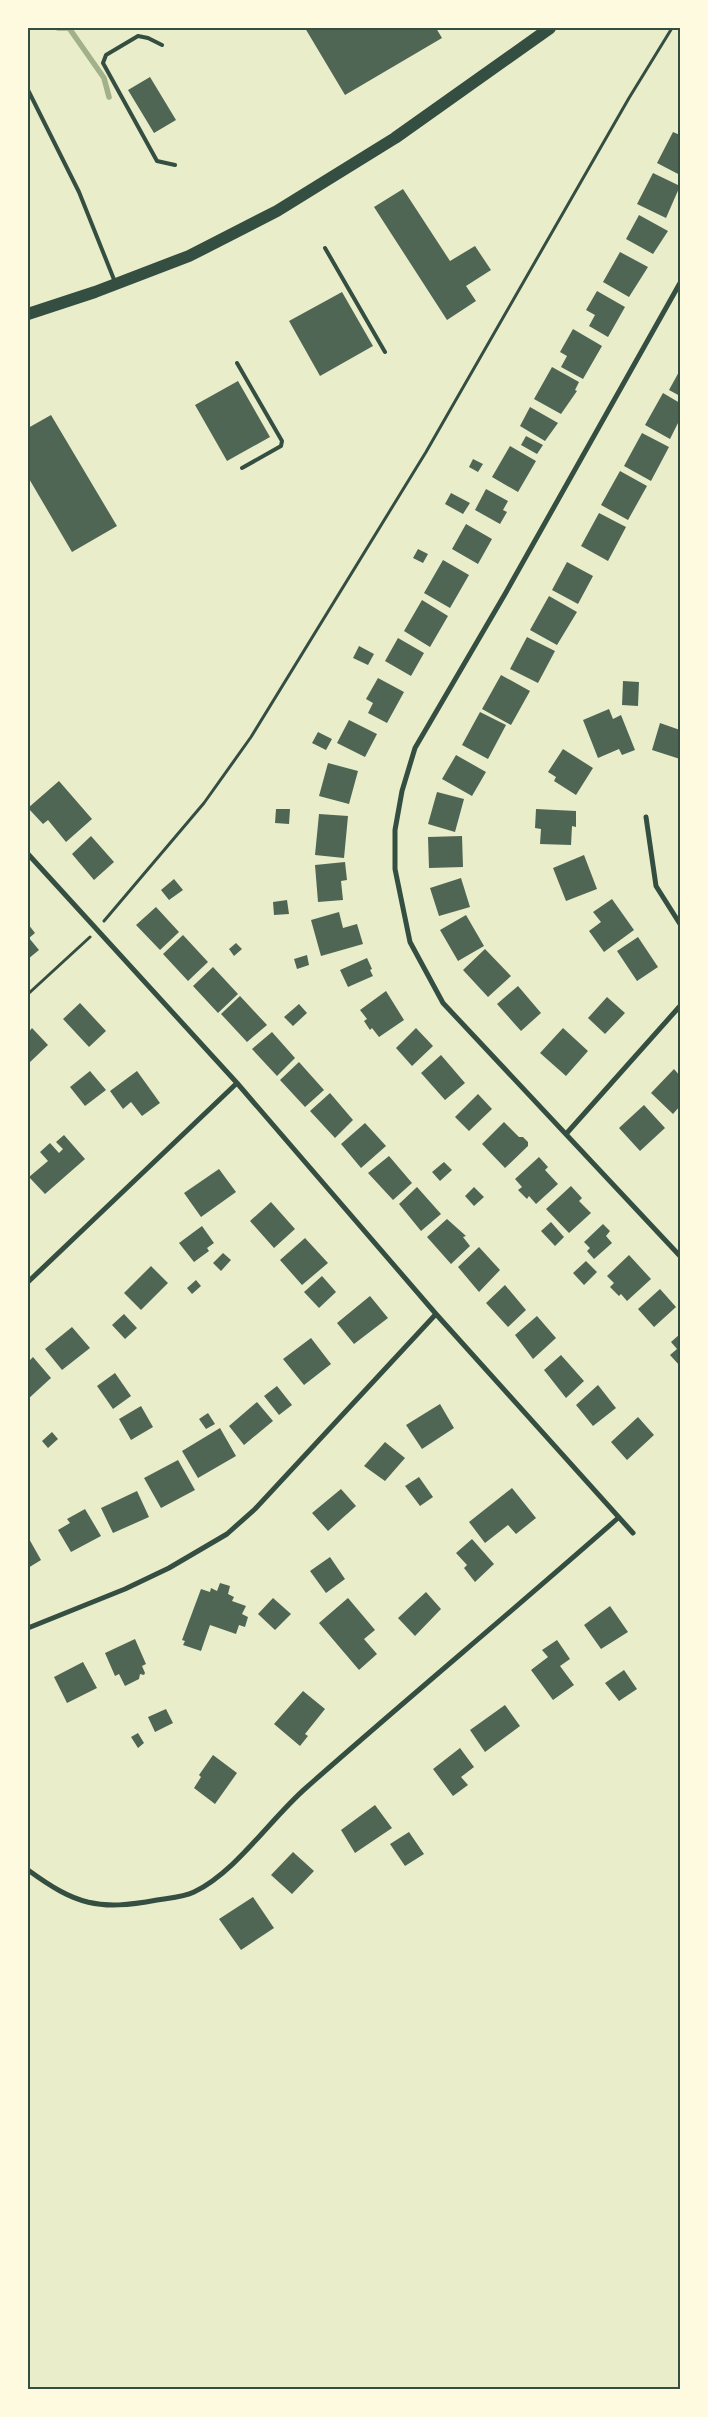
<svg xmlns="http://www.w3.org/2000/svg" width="708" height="2417" viewBox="0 0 708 2417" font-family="'Varela Round',sans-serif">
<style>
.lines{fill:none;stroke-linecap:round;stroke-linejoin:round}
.stream{stroke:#a3b18a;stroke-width:5.5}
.building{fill:#4f6655}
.path{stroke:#344e41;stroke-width:3}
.service{stroke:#344e41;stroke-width:4}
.minor{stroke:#344e41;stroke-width:5}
.primary{stroke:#344e41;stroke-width:12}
.neatline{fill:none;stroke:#344e41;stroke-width:2}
</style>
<rect width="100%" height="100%" fill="#e9edc9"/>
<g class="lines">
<path class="stream" d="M58,28H69L104,78L109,97"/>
</g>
<path class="building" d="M305,28H436L442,38L345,95Z
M150,77L176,120L154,133L128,90Z
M673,132L680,135V175L657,163Z
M653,173L680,186L666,218L637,204Z
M403,189L450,261L475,246L491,270L466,286L476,301L447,320L374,207Z
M639,215L668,231L653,254L626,239Z
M620,252L648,267L629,297L603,282Z
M597,291L625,307L608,337L589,326L595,315L586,310Z
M342,292L373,346L320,376L289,321Z
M573,329L602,346L583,379L561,367L567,356L560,352Z
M552,367L579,382L575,390L577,391L561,414L534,399Z
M680,370V396L669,390Z
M238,381L270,437L227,461L195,405Z
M663,393L680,403V419L670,439L645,425Z
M530,407L558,423L545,441L520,426Z
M51,415L117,526L72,552L28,477V428Z
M642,433L669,447L651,481L624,466Z
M526,436L543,445L537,454L521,445Z
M510,446L536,461L518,492L492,477Z
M473,459L483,464L478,472L469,467Z
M620,471L647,486L628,520L601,505Z
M486,489L508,501L503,510L507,512L500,524L475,510Z
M451,493L470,503L463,514L445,504Z
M599,513L626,527L608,561L581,546Z
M466,524L492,539L478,564L452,549Z
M418,549L428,554L423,563L413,558Z
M443,560L469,575L450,608L424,593Z
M567,562L593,576L578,604L552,590Z
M549,596L577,612L557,645L530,630Z
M422,600L448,616L430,647L404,631Z
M527,637L555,651L538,683L510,669Z
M398,638L424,653L411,676L385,661Z
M359,646L374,654L368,665L353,658Z
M501,675L530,691L511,725L482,709Z
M378,678L404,692L387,723L368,713L373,703L366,699Z
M623,681L639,682L638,706L622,705Z
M609,709L613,719L621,715L635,750L622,755L619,749L598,758L583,720Z
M480,712L506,725L488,759L462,745Z
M349,720L377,734L365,757L337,743Z
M660,723L680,730V759L652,750Z
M318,732L332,739L326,750L312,743Z
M563,749L593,768L576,795L554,781L556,777L548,772Z
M456,755L486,772L472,796L442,779Z
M328,763L358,771L349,804L319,796Z
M59,781L92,819L66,842L48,820L43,824L28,808Z
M437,792L464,799L455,832L428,824Z
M276,809H290L289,824L275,823Z
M536,809L576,811V827L572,826L571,845L540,844L541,829L535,828Z
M319,814L348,816L344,858L315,855Z
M91,836L114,862L94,880L72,854Z
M462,836L463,867L429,868L428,837Z
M584,855L597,889L566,901L553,868Z
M345,862L347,880L341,881L343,900L318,902L315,865Z
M461,878L470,907L439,916L430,888Z
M174,879L183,890L169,900L161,890Z
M612,899L634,930L604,952L589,931L601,922L593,912Z
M287,900L289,914L274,915L273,902Z
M156,907L179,932L160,950L136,925Z
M339,912L343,928L357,924L363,944L321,956L311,920Z
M466,915L484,946L458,961L440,930Z
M28,924L35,933L29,938L39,950L28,959Z
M183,935L208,962L188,981L163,954Z
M638,937L658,967L637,981L617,951Z
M236,943L242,949L234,956L229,949Z
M485,949L511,976L488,997L463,970Z
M307,955L309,965L297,969L294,959Z
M367,958L372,969L370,970L373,976L348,987L340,970Z
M213,967L238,994L218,1013L193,986Z
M518,986L541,1013L521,1031L497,1004Z
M386,991L404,1020L379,1037L372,1028L370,1030L364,1021L367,1019L360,1010Z
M240,996L267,1025L247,1042L221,1014Z
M607,997L625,1013L605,1034L588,1018Z
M80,1003L106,1031L89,1047L63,1019Z
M299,1004L307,1013L293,1026L284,1017Z
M32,1028L48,1045L29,1063L28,1033Z
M416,1028L433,1046L412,1066L396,1048Z
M563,1028L588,1051L566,1076L540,1053Z
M272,1032L295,1058L277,1076L252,1049Z
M441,1055L465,1083L445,1100L421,1073Z
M299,1062L324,1090L305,1107L280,1080Z
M674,1069L680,1076V1106L673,1114L651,1093Z
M90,1071L106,1090L85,1106L70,1087Z
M137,1071L160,1103L142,1116L131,1102L123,1109L110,1091Z
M330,1093L353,1120L335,1138L310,1111Z
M478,1094L492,1109L469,1131L455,1117Z
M644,1105L665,1128L640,1151L619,1128Z
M504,1122L519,1137H523L528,1142V1146L505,1168L482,1144Z
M365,1123L386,1146L361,1168L341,1144Z
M64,1135L85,1159L45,1194L29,1177L48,1161L40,1152L50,1143L59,1153L63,1149L56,1142Z
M389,1156L412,1183L393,1200L368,1173Z
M539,1157L548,1167L545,1170L558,1184L536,1204L529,1196L527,1199L518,1190L522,1187L515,1179Z
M444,1162L452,1170L440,1181L432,1172Z
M219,1169L236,1192L201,1217L184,1193Z
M571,1186L582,1198L579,1201L591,1213L569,1233L546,1209Z
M417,1187L441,1214L421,1231L399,1204Z
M474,1187L484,1197L474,1206L465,1196Z
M271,1202L295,1229L274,1248L250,1221Z
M447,1219L466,1236L463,1237L470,1246L451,1264L427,1237Z
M551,1222L564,1237L555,1246L541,1231Z
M603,1224L610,1231L606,1236L612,1243L594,1259L587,1251L590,1248L584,1242Z
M202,1226L214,1243L207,1248L209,1251L194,1262L179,1243Z
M305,1238L328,1263L302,1285L280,1260Z
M479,1247L500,1270L479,1292L458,1267Z
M223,1253L231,1260L221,1271L213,1263Z
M629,1255L651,1279L627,1301L621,1294L619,1296L610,1287L614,1283L607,1276Z
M586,1261L597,1272L584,1285L573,1273Z
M151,1266L168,1283L141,1310L124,1293Z
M322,1276L336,1292L319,1308L304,1292Z
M196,1280L201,1286L192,1294L187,1288Z
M505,1285L526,1310L508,1327L486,1303Z
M660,1289L676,1307L654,1327L638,1309Z
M370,1296L388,1318L354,1344L337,1323Z
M124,1314L137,1328L125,1339L112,1325Z
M537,1316L556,1338L533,1359L515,1335Z
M72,1327L90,1348L62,1370L45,1349Z
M680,1334V1366L670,1355L677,1349L671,1342Z
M311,1338L331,1364L304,1385L283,1359Z
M561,1355L584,1381L566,1398L544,1370Z
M33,1357L51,1378L28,1399V1362Z
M115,1373L131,1396L113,1409L97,1386Z
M598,1385L616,1408L593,1426L576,1405Z
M277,1386L292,1405L279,1415L264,1396Z
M257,1402L273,1421L244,1445L229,1426Z
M440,1404L454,1428L422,1449L406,1425Z
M141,1406L153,1427L131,1440L119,1419Z
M208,1413L215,1424L206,1429L199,1419Z
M638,1417L654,1435L627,1460L611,1442Z
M220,1428L236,1456L198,1478L182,1451Z
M52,1432L58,1439L48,1448L42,1441Z
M385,1442L405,1458L385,1481L364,1466Z
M178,1460L195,1490L161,1508L144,1478Z
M419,1477L433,1497L420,1506L405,1486Z
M512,1488L536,1518L516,1534L508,1525L485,1543L469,1522Z
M341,1489L356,1506L328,1531L312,1513Z
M137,1491L149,1517L113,1533L101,1508Z
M85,1509L101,1536L71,1552L58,1530L70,1523L67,1519Z
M28,1537L41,1560L28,1568Z
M472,1539L494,1564L475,1582L464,1568L467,1565L456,1553Z
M330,1557L345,1579L326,1593L310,1571Z
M220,1583L230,1586L228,1594L234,1597L232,1601L246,1606L242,1614L248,1617L245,1627L239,1625L236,1634L210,1625L201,1651L183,1645L185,1641L182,1640L201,1589L210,1592L211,1588L217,1591Z
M426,1592L441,1609L415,1636L398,1618Z
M273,1598L291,1614L275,1630L258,1614Z
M348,1598L375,1630L364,1639L377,1654L359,1670L319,1623Z
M610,1606L628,1632L601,1649L584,1625Z
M135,1639L146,1664L142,1666L145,1673L144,1675L140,1674L139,1679L125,1686L119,1674L115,1676L105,1653Z
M557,1640L570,1659L560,1666L574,1685L553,1700L531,1670L548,1657L542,1650Z
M83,1662L97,1688L67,1703L54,1677Z
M624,1670L637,1689L619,1701L605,1683Z
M303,1691L325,1709L305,1734L308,1736L300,1746L274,1724Z
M505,1705L520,1726L485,1752L470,1730Z
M166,1709L173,1723L155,1732L148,1717Z
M138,1733L144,1743L138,1748L131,1737Z
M460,1748L474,1767L461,1777L468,1785L453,1796L433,1769Z
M213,1755L237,1773L215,1804L194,1788L201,1777L199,1775Z
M375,1805L392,1828L355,1853L341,1830Z
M409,1832L424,1854L405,1866L390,1844Z
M293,1852L314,1871L292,1894L271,1875Z
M253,1897L274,1928L241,1950L219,1919Z"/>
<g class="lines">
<path class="path" d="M104,921L204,803L251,737L426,452L629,98L672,28
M28,994L90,937"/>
<path class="service" d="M162,45L148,38L138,36L106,55L103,63L157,161L175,165
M28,90L79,192L115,282
M325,248L385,352
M237,363L282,441L281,446L242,468"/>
<path class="minor" d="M680,283L505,594L415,748L402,791L395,830V869L410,942L443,1003L680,1256
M646,817L656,886L680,924
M28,854L237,1083L436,1314L633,1533
M566,1134L680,1006
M28,1282L237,1083
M28,1628L125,1589L169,1568L227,1534L255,1509L436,1314
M28,1870C76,1905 98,1911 157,1900C169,1898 184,1897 194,1892C236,1872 271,1818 307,1787C410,1696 515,1609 618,1518"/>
<path class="primary" d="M28,314L95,292L189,256L277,211L395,138L550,28"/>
</g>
<rect width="708" height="2417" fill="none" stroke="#fefae0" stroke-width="58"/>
<rect x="29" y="29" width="650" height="2359" class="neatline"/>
</svg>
